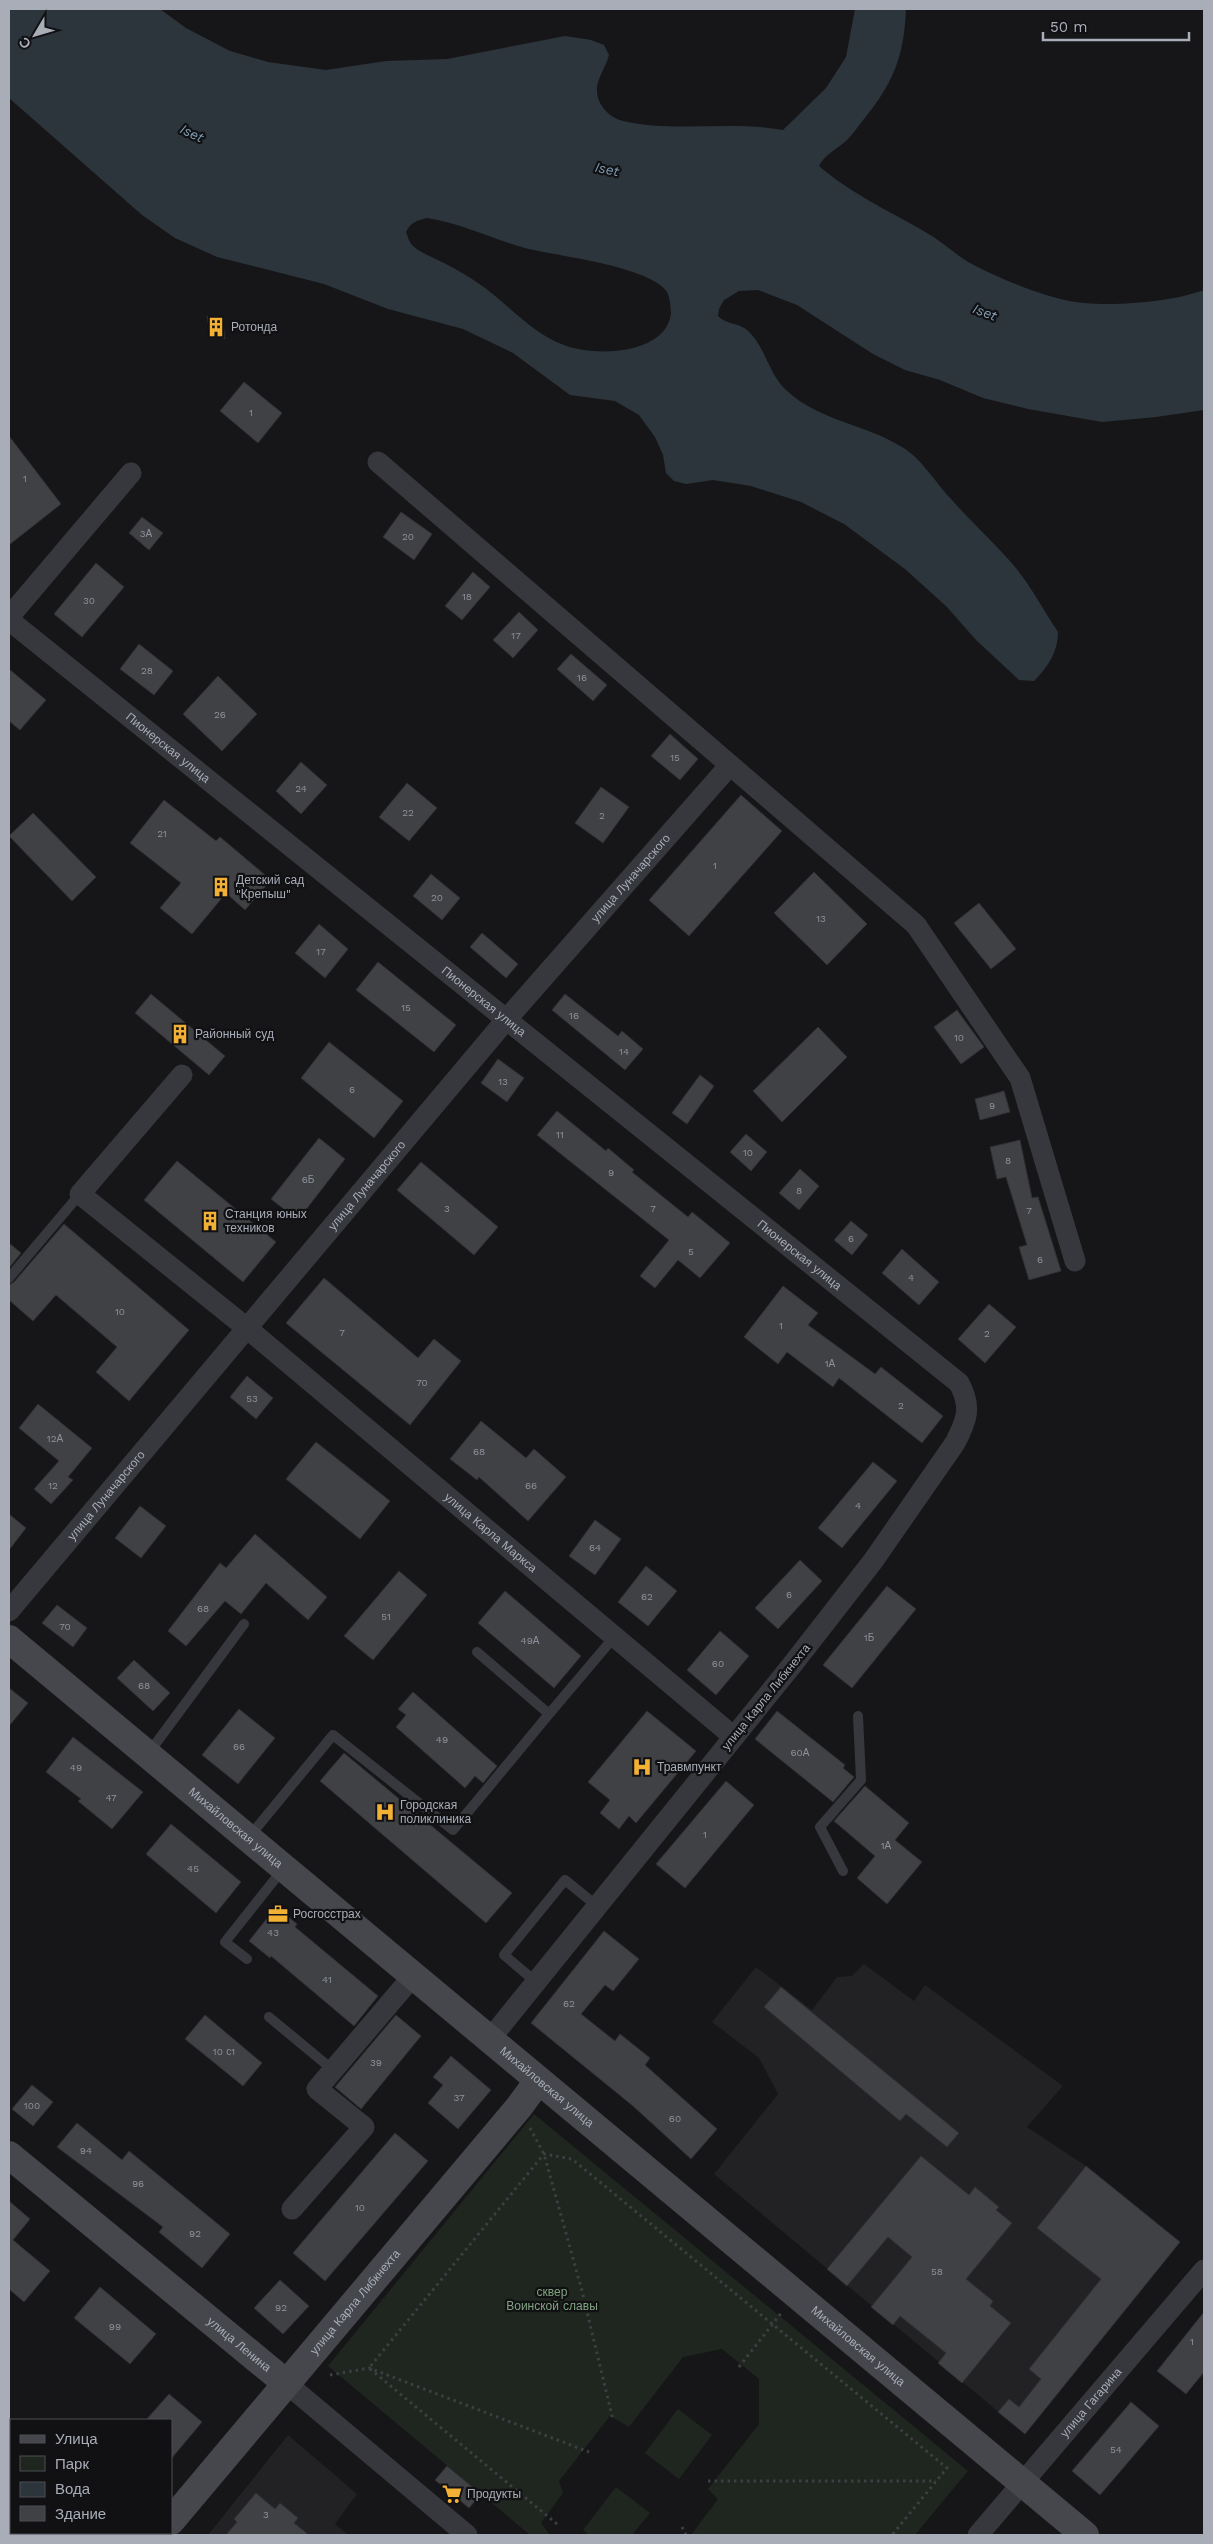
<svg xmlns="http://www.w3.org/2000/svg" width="1213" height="2544" viewBox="0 0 1213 2544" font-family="'Work Sans',sans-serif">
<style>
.built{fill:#222225}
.green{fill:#1e261f}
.water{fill:#2c353c;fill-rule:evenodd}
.building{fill:#404145;stroke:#303034}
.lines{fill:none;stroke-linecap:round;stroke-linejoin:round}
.path{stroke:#3d3f44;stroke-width:3;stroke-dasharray:2.5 4;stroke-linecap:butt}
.lane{stroke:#37383d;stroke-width:10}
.street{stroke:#37383d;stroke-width:21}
.secondary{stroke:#45474d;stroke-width:28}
.labels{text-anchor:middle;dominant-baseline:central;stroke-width:4.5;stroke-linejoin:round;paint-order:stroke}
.number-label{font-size:10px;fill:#8e929b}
.poi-label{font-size:12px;fill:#a8adb8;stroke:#111113;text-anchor:start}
.street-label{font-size:12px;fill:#a8adb8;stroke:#111113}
.park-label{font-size:12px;fill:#7fa381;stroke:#111113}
.water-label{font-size:14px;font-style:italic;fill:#7f9bb3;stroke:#111113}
</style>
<rect width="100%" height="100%" fill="#161618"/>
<path class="built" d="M864,1964L914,2001L925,1985L1063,2086L1027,2127L1086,2166L1180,2242L1025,2434L714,2174L778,2094L759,2058L712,2022L756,1967L812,2010L837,1977L852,1976Z
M288,2435L357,2494L335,2524L348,2535H208Z"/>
<path class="green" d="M534,2114L968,2471L915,2535H691L718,2499L708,2489L759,2424V2379L722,2349L683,2357L629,2427L610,2416L559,2481L563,2493L541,2523L550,2535H530L328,2366Z
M678,2409L712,2435L679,2479L645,2453Z
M616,2487L650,2513L632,2535H589L583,2530Z"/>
<path class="water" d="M9,9H160L186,28L230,51L268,62L326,70L386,61L447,59L565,36L591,40L604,45L609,55C606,67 596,80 597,91C597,105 610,118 623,121C675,133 730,120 783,130L826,88L846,57L855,9H906C904,56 894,82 864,119C858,126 853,134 847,140C836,150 826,153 819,166C854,196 894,213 932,236C945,244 956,255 970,263C998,278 1052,301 1084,303C1120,306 1171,302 1204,290V410L1156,417L1102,422L1028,409L983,398L940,380L905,370L873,354L797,305L758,290L739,291L724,300L719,309L718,316C726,325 738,322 747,330C766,347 768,373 786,390C819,421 865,424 902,447C922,459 935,482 951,499C972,523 996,544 1016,568C1032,588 1044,611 1058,632C1058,652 1048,667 1034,681L1019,680L976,640L947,607L905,569L844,524L801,502L751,486L713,480L686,484L674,481L666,473L663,455L655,437L639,415L615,401L570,395L513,353L463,329L388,309L324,284L217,257L175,238L142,215L9,98ZM427,218C461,223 492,239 525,248C556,256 650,266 667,292C670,297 671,309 671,314C665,355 595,357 564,345C530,333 505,300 475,281C466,275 456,269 446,264C435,258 422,254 413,246C409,242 408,237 406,232C411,222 416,221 427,218Z"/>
<path class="building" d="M207,316L223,322L225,339L210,333Z
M244,382L282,413L258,443L220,411Z
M9,436L61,504L9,545Z
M401,512L432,534L414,560L383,537Z
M142,517L163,533L149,550L129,533Z
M96,563L124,587L82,637L54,614Z
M473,572L490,587L462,620L445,606Z
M519,612L538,630L513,658L493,640Z
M139,644L173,671L154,695L120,669Z
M571,654L607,685L593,701L557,669Z
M9,669L46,700L20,730L9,721Z
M218,676L257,714L222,751L183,714Z
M670,734L698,759L680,780L651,756Z
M301,762L327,785L301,814L276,791Z
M407,783L437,808L409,841L379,817Z
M601,787L629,807L603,843L575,823Z
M741,795L782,831L689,936L649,900Z
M164,800L216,841L220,837L271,880L245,910L226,893L192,934L160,908L181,883L130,843Z
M33,813L96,877L72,901L9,836Z
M814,872L867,924L827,965L774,913Z
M431,874L460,898L442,920L413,896Z
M979,903L1016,949L991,969L954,923Z
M319,924L348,949L325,978L295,953Z
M482,933L518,964L506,978L470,947Z
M378,962L456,1025L434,1052L356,990Z
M151,994L225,1056L209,1075L135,1013Z
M565,994L618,1036L622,1031L643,1049L625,1070L552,1010Z
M957,1010L984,1047L961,1064L934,1027Z
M818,1027L847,1057L782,1122L753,1091Z
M329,1042L403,1101L374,1138L301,1078Z
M498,1059L524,1078L507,1102L481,1083Z
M700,1075L714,1086L687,1124L672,1113Z
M1004,1091L1010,1112L980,1120L975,1099Z
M557,1111L606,1151L608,1148L634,1170L632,1172L688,1217L692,1212L730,1243L700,1278L678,1260L655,1288L640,1276L669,1240L537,1135Z
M746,1134L767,1152L751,1171L730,1152Z
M319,1138L345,1159L298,1220L271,1199Z
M1020,1140L1032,1198L1038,1197L1061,1271L1029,1280L1019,1247L1027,1245L1006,1177L997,1179L990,1147Z
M177,1161L276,1242L243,1282L144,1200Z
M421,1162L498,1227L474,1255L397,1190Z
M800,1169L819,1186L799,1210L779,1193Z
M851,1221L868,1235L852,1255L834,1240Z
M64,1224L189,1330L129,1401L96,1372L117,1347L56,1295L33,1321L9,1300V1285L14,1282Z
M9,1243L21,1253L9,1268Z
M902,1249L939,1282L919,1305L882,1273Z
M324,1278L418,1358L434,1339L461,1361L410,1425L286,1323Z
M783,1286L818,1313L808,1325L875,1374L881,1367L943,1416L922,1443L839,1378L833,1387L787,1352L778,1364L744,1337Z
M989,1304L1016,1327L985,1363L958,1339Z
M247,1376L273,1398L256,1419L230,1397Z
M38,1404L92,1448L68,1477L73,1480L51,1504L34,1489L59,1461L19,1428Z
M481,1421L526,1458L534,1449L566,1477L528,1521L479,1477L477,1480L450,1459Z
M316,1442L390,1501L360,1539L286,1479Z
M873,1462L897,1481L842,1548L818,1528Z
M140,1506L166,1526L141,1558L115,1538Z
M9,1514L26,1528L9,1550Z
M595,1520L621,1539L595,1575L569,1556Z
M255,1534L327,1597L308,1620L266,1583L241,1614L225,1601L186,1646L168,1631L220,1563L226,1568Z
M800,1560L822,1581L778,1629L755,1608Z
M646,1566L677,1591L648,1626L618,1602Z
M399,1571L427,1595L373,1660L344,1636Z
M887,1586L916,1609L852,1688L823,1665Z
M505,1591L581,1656L554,1688L478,1623Z
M57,1605L87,1628L73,1647L42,1623Z
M720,1631L749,1656L716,1695L687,1670Z
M134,1660L170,1693L153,1711L117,1678Z
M9,1688L28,1703L9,1726Z
M413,1692L497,1766L483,1783L475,1776L465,1788L396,1727L406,1715L398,1709Z
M239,1709L275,1738L238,1784L202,1755Z
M647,1711L696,1751L636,1823L629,1816L619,1829L600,1813L610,1800L588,1782Z
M777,1711L845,1765L843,1768L854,1777L833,1802L755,1739Z
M73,1737L143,1792L112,1829L78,1801L81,1799L46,1772Z
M344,1753L512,1893L486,1923L320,1781Z
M726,1781L754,1805L685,1888L656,1864Z
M865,1786L909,1823L895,1840L922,1862L887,1904L857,1878L875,1856L834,1821Z
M171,1824L241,1882L216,1913L146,1854Z
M276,1907L297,1924L295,1927L378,1996L354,2026L271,1956L270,1958L249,1941Z
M604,1931L639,1959L613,1991L605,1985L581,2014L615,2041L620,2034L650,2058L645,2065L717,2129L691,2159L633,2106L531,2023Z
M781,1987L959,2133L947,2147L906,2114L900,2121L764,2007Z
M205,2015L262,2063L243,2086L185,2039Z
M396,2015L421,2036L361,2109L335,2087Z
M451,2056L491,2090L458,2129L428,2103L443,2085L433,2077Z
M32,2085L53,2102L33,2126L12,2109Z
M77,2123L122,2160L129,2151L230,2234L202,2268L159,2232L163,2227L57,2147Z
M395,2133L428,2161L325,2281L293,2253Z
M921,2156L969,2195L975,2187L999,2207L996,2210L1012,2223L966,2279L993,2301L990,2306L1011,2323L962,2383L938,2363L946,2353L900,2316L893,2325L871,2307L912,2257L888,2237L847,2286L827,2269Z
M1086,2166L1180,2242L1025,2434L998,2412L1009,2399L1019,2407L1041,2379L1029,2369L1101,2279L1037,2228Z
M9,2201L30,2219L13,2240L50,2271L24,2302L9,2289Z
M280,2280L309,2306L283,2334L254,2308Z
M100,2287L156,2334L130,2364L74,2318Z
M1204,2312V2372L1186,2394L1157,2371Z
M169,2394L202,2422L171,2459V2420H146Z
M1131,2402L1159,2426L1100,2495L1072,2471Z
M447,2466L481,2494L469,2508L435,2480Z
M256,2493L275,2509L280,2503L298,2518L294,2523L309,2535H226L237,2522L234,2519Z"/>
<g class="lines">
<path class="path" d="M530,2128L544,2154L582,2291L613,2420
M739,2367L782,2312
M330,2375L369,2368L589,2452
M708,2481H936
M557,2524L369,2368L544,2154L572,2159L947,2468L892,2535
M682,2527L686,2535"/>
<path class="lane" d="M9,1278L80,1194
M477,1652L549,1714L615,1636
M148,1754L244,1624
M249,1837L333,1735L453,1830L549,1714
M843,1871L820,1827L861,1780L858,1716
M247,1959L225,1942L283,1869
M536,1982L504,1955L565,1880L597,1906
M269,2017L333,2070"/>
<g class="street">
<path d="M378,462L916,925L1020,1078L1075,1261"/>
<path d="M9,617L131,473"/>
<path id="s1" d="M9,620L959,1383C972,1407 967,1420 955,1443L873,1561L792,1665L490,2039"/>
<path id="s2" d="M182,1075L80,1194L248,1329L734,1737"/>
<path id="s3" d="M9,1611L506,1020L730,765"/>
<path d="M292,2209L364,2127L317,2089L413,1976"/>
<path d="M286,2383L467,2535"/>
<path id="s4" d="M978,2535L1204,2270"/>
</g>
<g class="secondary">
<path id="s5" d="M9,1639L1085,2535"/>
<path id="s6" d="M9,2155L286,2383"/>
<path id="s7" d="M171,2521L519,2107L538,2081"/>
</g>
</g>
<defs>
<symbol id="building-bare" viewBox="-9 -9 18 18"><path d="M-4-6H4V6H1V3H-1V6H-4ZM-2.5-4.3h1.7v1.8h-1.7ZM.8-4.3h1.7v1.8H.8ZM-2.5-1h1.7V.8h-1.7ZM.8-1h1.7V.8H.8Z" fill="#f2b134" stroke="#111113" stroke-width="2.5" paint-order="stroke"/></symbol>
<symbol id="hospital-bare" viewBox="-9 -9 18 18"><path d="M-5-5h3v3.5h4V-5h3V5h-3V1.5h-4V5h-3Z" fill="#f2b134" stroke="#111113" stroke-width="2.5" paint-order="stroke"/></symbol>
<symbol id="office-bare" viewBox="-9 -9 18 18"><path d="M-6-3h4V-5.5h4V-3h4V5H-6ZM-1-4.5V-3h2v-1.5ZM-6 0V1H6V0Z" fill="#f2b134" stroke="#111113" stroke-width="2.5" paint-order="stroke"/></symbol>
<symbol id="supermarket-bare" viewBox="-9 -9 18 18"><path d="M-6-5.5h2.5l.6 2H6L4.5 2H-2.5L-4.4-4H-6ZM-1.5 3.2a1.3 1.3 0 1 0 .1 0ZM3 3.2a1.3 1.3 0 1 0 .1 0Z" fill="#f2b134" stroke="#111113" stroke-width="2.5" paint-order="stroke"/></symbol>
</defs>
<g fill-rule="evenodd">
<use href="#building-bare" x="202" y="313" width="28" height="28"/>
<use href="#building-bare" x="207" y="873" width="28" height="28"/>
<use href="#building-bare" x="166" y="1020" width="28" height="28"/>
<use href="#building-bare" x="196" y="1207" width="28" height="28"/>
<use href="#hospital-bare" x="628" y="1753" width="28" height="28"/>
<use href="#hospital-bare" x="371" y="1798" width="28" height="28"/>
<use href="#office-bare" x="264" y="1900" width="28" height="28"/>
<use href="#supermarket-bare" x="438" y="2480" width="28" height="28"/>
</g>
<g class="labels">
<g class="number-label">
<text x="251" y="412">1</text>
<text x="25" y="478">1</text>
<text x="146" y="533">3А</text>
<text x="408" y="536">20</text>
<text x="467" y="596">18</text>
<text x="89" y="600">30</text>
<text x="516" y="635">17</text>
<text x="147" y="670">28</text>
<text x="582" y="677">16</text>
<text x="220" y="714">26</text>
<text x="675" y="757">15</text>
<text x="301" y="788">24</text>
<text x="408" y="812">22</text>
<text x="602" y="815">2</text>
<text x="162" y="833">21</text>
<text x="715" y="865">1</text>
<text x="437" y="897">20</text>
<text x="821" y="918">13</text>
<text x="321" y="951">17</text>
<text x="406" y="1007">15</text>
<text x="574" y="1015">16</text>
<text x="959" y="1037">10</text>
<text x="624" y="1051">14</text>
<text x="503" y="1081">13</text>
<text x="352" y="1089">6</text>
<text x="992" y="1105">9</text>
<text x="560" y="1134">11</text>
<text x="748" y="1152">10</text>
<text x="1008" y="1160">8</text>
<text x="611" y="1172">9</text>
<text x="308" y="1179">6Б</text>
<text x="799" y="1190">8</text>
<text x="447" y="1208">3</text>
<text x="653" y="1208">7</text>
<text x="1029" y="1210">7</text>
<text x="851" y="1238">6</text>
<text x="691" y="1251">5</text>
<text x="1040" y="1259">6</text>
<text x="911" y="1277">4</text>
<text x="120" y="1311">10</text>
<text x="781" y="1325">1</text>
<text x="342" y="1332">7</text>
<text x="987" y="1333">2</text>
<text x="830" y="1363">1А</text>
<text x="422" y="1382">70</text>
<text x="252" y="1398">53</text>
<text x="901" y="1405">2</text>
<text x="55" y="1438">12А</text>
<text x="479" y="1451">68</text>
<text x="53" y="1485">12</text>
<text x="531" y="1485">66</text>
<text x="858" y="1505">4</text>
<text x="595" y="1547">64</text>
<text x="789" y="1594">6</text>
<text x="647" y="1596">62</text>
<text x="203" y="1608">68</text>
<text x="386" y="1616">51</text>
<text x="65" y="1626">70</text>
<text x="869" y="1637">1Б</text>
<text x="530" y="1640">49А</text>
<text x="718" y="1663">60</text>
<text x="144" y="1685">68</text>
<text x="442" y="1739">49</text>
<text x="239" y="1746">66</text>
<text x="800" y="1752">60А</text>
<text x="76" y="1767">49</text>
<text x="111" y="1797">47</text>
<text x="705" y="1834">1</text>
<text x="886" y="1845">1А</text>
<text x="193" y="1868">45</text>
<text x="273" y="1932">43</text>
<text x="327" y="1979">41</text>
<text x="569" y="2003">62</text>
<text x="224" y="2051">10 с1</text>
<text x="376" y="2062">39</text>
<text x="459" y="2097">37</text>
<text x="32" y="2105">100</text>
<text x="675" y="2118">60</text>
<text x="86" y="2150">94</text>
<text x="138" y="2183">96</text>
<text x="360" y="2207">10</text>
<text x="195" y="2233">92</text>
<text x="937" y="2271">58</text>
<text x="281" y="2307">92</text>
<text x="115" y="2326">99</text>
<text x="1192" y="2341">1</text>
<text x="1116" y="2449">54</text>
<text x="266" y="2514">3</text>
</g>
<g class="poi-label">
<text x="231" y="327">Ротонда</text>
<text x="236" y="880">Детский сад<tspan x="236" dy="14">"Крепыш"</tspan></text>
<text x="195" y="1034">Районный суд</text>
<text x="225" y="1214">Станция юных<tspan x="225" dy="14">техников</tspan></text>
<text x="657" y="1767">Травмпункт</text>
<text x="400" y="1805">Городская<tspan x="400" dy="14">поликлиника</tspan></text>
<text x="293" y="1914">Росгосстрах</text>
<text x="467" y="2494">Продукты</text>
</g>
<g class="street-label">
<text stroke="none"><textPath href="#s1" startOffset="204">Пионерская улица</textPath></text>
<text stroke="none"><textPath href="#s3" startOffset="961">улица Луначарского</textPath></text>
<text stroke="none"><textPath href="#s1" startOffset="609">Пионерская улица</textPath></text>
<text stroke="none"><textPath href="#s3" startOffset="556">улица Луначарского</textPath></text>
<text stroke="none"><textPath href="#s1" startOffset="1014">Пионерская улица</textPath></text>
<text stroke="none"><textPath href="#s3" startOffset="151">улица Луначарского</textPath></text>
<text stroke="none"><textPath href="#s2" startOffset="689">улица Карла Маркса</textPath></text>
<text transform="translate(766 1697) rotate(-51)">улица Карла Либкнехта</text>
<text stroke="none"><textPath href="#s5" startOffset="295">Михайловская улица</textPath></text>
<text stroke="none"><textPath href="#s5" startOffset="700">Михайловская улица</textPath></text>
<text stroke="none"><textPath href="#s7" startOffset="286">улица Карла Либкнехта</textPath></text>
<text stroke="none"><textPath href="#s6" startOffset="298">улица Ленина</textPath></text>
<text stroke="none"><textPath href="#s5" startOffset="1105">Михайловская улица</textPath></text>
<text stroke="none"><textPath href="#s4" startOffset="174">улица Гагарина</textPath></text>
</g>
<g class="park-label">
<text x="552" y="2292">сквер<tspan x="552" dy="14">Воинской славы</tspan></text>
</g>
<g class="water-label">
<text transform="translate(192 133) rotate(26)">Iset</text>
<text transform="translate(607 169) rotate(11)">Iset</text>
<text transform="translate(985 312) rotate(21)">Iset</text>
</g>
</g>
<rect width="1213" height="2544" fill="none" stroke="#a8adb8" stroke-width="20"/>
<rect x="10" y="2419" width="162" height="115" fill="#111113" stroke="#4d4f55"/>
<rect x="20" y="2435" width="25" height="8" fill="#45474d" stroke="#4d4f55"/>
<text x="55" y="2444" font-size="15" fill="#a8adb8">Улица</text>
<rect x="20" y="2456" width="25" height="15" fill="#1e261f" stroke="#4d4f55"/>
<text x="55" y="2469" font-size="15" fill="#a8adb8">Парк</text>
<rect x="20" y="2482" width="25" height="15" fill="#2c353c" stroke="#4d4f55"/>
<text x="55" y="2494" font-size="15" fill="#a8adb8">Вода</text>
<rect x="20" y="2506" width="25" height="15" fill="#404145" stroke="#4d4f55"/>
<text x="55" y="2519" font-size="15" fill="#a8adb8">Здание</text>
<g transform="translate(35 35) rotate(232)" stroke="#111113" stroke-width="4" paint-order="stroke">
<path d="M0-4L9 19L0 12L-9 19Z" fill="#a8adb8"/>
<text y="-8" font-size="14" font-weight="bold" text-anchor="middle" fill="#a8adb8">С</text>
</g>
<path d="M1043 32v8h146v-8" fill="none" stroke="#a8adb8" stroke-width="2.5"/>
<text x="1050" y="32" font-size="15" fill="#a8adb8" stroke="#111113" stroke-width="4" paint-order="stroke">50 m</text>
</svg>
